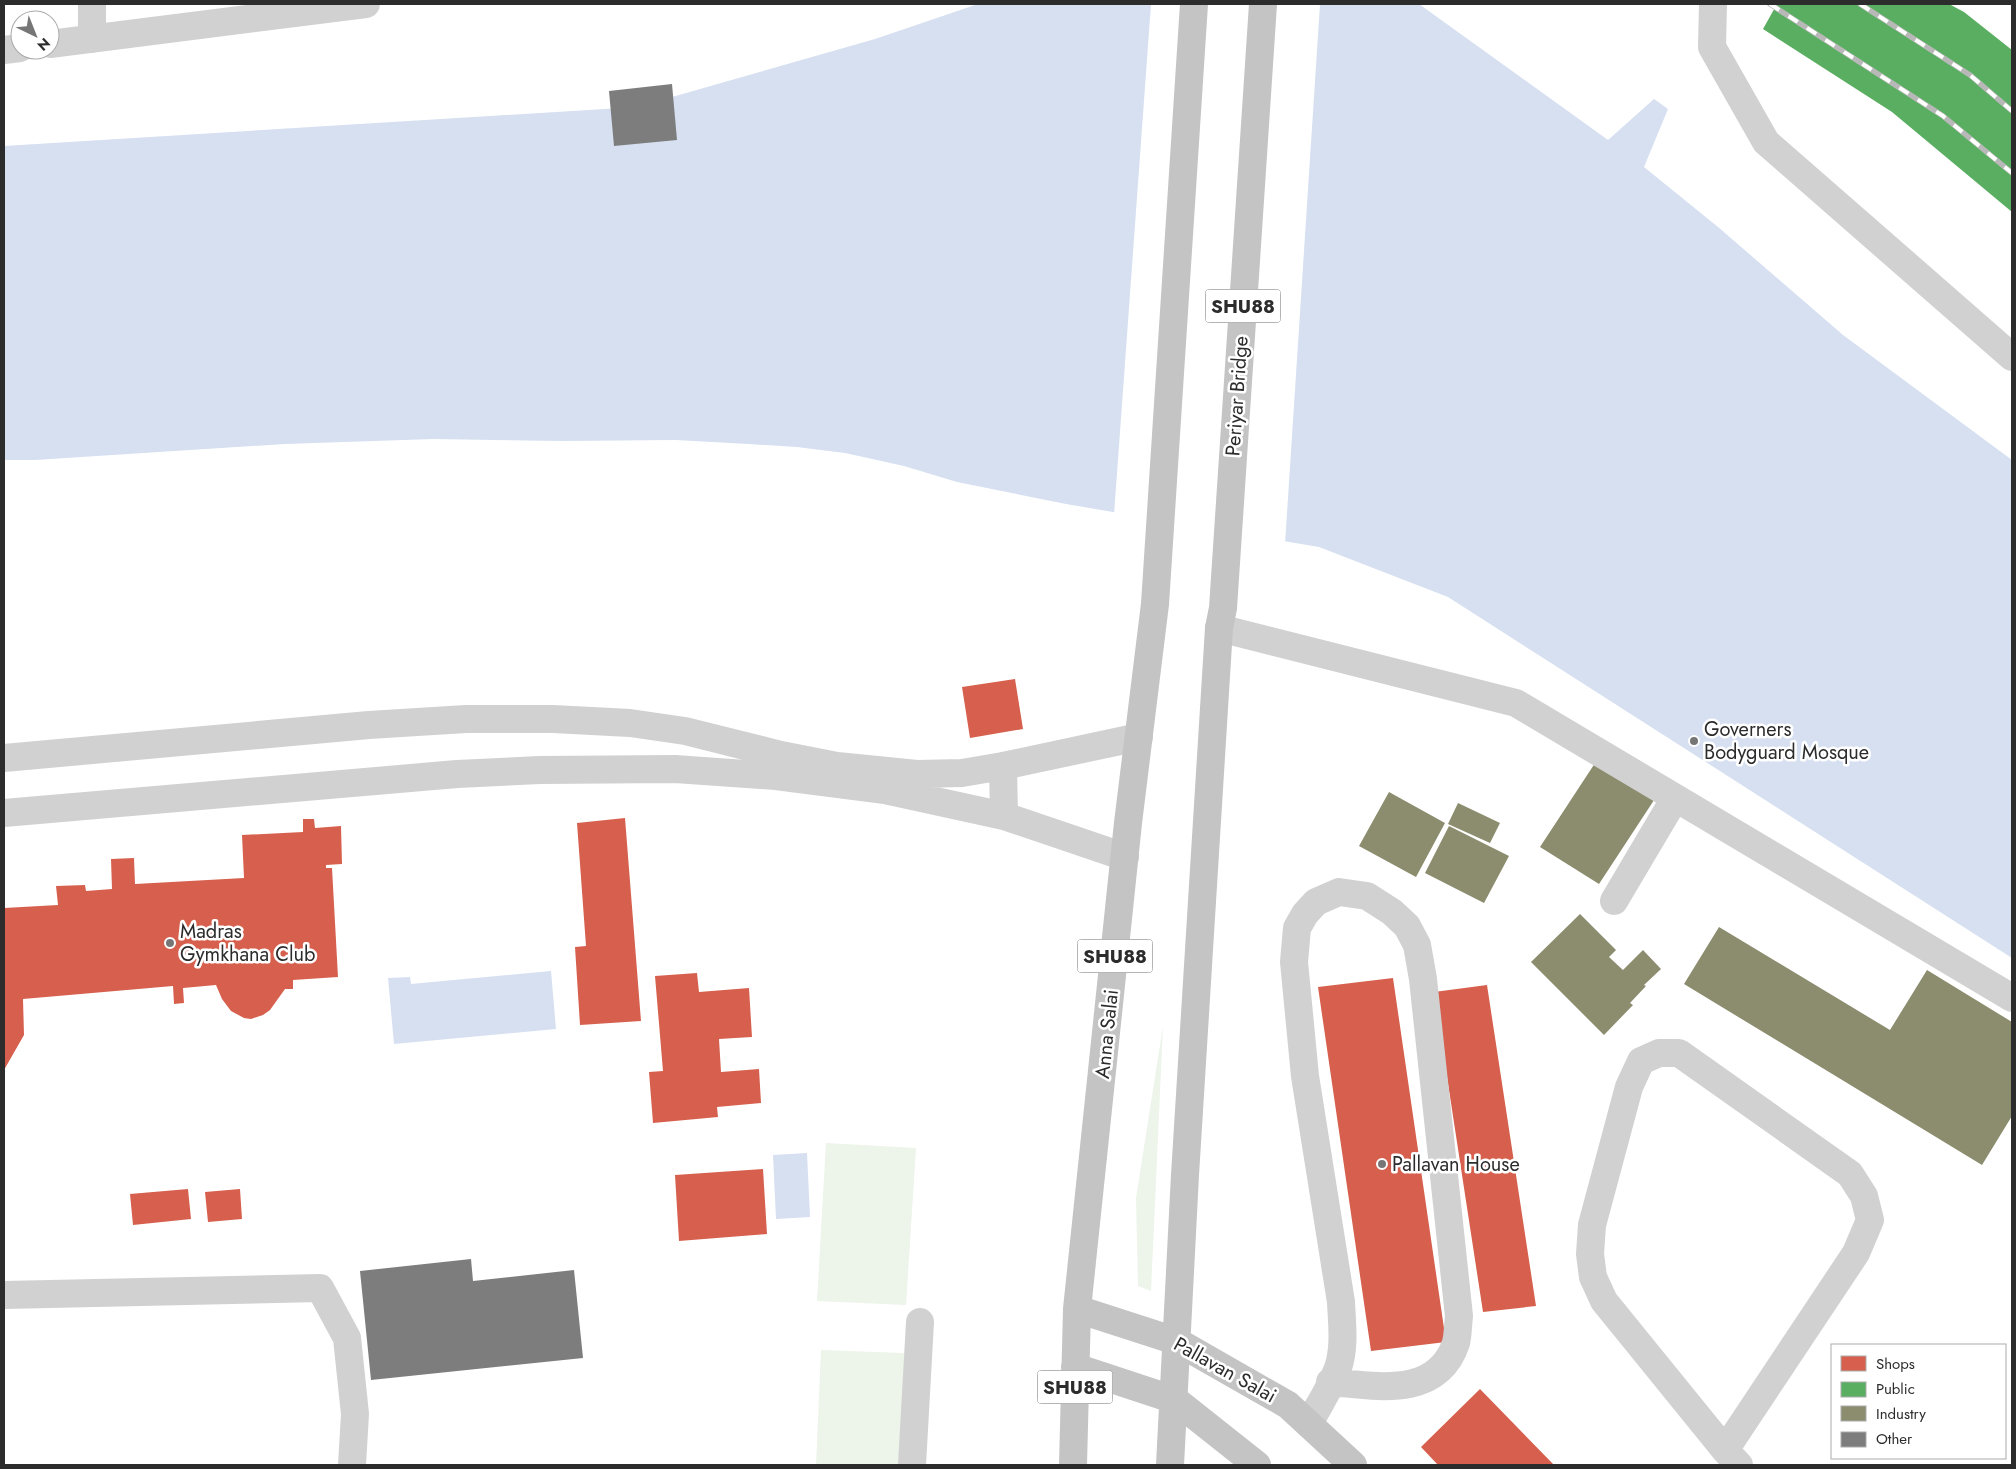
<svg xmlns="http://www.w3.org/2000/svg" width="2016" height="1469" viewBox="0 0 2016 1469" font-family="Jost,sans-serif">
<style>
.green{fill:#edf4ea}
.water{fill:#d6e0f1}
.pier{fill:#fff}
.shops{fill:#d6604d}
.public{fill:#5aae61}
.industry{fill:#8c8c6e}
.building{fill:#7d7d7d}
.lines{fill:none;stroke-linecap:round;stroke-linejoin:round}
.minor{stroke:#d1d1d1;stroke-width:28}
.major{stroke:#c4c4c4;stroke-width:28}
.rail-casing{stroke:#b8b8b8;stroke-width:5.5}
.rail{stroke:#fff;stroke-width:4;stroke-dasharray:11;stroke-linecap:butt}
.poi-dot{fill:#767676;stroke:#fff;stroke-width:2}
.labels{text-anchor:middle;dominant-baseline:central;stroke-width:5;stroke-linejoin:round;paint-order:stroke}
.shield{fill:#fff;stroke:#6b6b6b;stroke-width:1}
.shield-label{font-size:19px;font-weight:bold;fill:#2c2c2c}
.street-label{font-size:20px;fill:#2c2c2c;stroke:#fff}
.poi-label{font-size:20px;fill:#2c2c2c;stroke:#fff;text-anchor:start}
</style>
<rect width="100%" height="100%" fill="#fff"/>
<path class="green" d="M1163,1026L1151,1291L1138,1286L1136,1198Z
M826,1143L916,1148L906,1305L817,1301Z
M821,1350L930,1354L925,1465H816Z"/>
<path class="water" d="M978,4H1419L1608,140L1654,99L1668,109L1644,167L1718,227L1843,335L2012,460V958L1448,597L1319,547L1066,504L957,482L904,466L845,453L797,447L748,444L676,440L563,441L433,439L285,444L35,460H4V146L637,107L875,39Z
M551,971L556,1029L394,1044L388,978L410,977L411,984Z
M807,1153L810,1217L776,1219L773,1155Z"/>
<path class="pier" d="M1151,4H1320L1285,544L1114,515Z"/>
<path class="shops" d="M1015,679L1023,729L970,738L962,687Z
M625,818L641,1021L580,1025L575,947L586,946L577,823Z
M303,819H314L315,828L341,826L342,864L326,865V868H332L338,977L293,980V989H285L270,1010L263,1015L251,1019L244,1018L231,1011L222,999L216,985L183,988L184,1003L174,1004L173,986L23,999L24,1035L4,1070V908L58,905L56,886L85,885L86,891L112,889L111,859L134,858L135,884L244,878L242,835L303,832Z
M697,973L699,992L749,988L752,1037L719,1039L721,1072L759,1069L761,1103L717,1107L718,1117L653,1123L649,1072L663,1071L655,976Z
M1393,978L1446,1342L1371,1351L1318,987Z
M1487,985L1536,1306L1483,1312L1434,992Z
M763,1169L767,1234L679,1241L675,1175Z
M188,1189L191,1219L133,1225L130,1194Z
M240,1189L242,1219L208,1222L205,1192Z
M1480,1389L1554,1465H1438L1421,1447Z"/>
<path class="public" d="M1777,4H1949L1964,12L2012,50V212L1892,112L1763,29Z"/>
<path class="industry" d="M1599,757L1658,794L1599,884L1540,847Z
M1389,792L1445,823L1416,877L1359,846Z
M1458,803L1500,823L1490,843L1448,824Z
M1449,826L1509,856L1484,903L1425,873Z
M1580,914L1616,950L1609,957L1623,970L1643,950L1661,969L1644,985L1646,986L1630,1003L1633,1005L1604,1035L1531,962Z
M1719,927L1890,1030L1927,970L2012,1022V1116L1982,1165L1684,984Z"/>
<path class="building" d="M672,84L677,140L614,146L609,91Z
M471,1259L473,1281L574,1270L583,1358L371,1380L360,1271Z"/>
<g class="lines">
<path class="minor" d="M92,4V39
M1713,4L1712,47L1766,142L2012,357
M50,44L366,4
M4,50L20,48
M1219,628L1516,703L2012,998
M4,758L369,725L466,719H553L630,723L685,731L781,755L837,766L917,774L962,773L1003,766L1139,737
M1003,766L1004,816
M4,813L457,774L540,770L675,769L776,776L885,790L1004,816L1125,857
M1614,901L1675,798
M4,1295L320,1288L347,1338L355,1414L352,1465
M1309,1424C1318,1406 1331,1387 1338,1368C1345,1347 1342,1324 1341,1302L1305,1076L1294,962L1297,928L1305,914L1316,902L1339,892L1367,896L1392,912L1407,926L1417,945L1423,979L1459,1316C1458,1324 1458,1335 1456,1343C1437,1399 1376,1386 1330,1382
M1725,1450L1856,1253L1870,1220L1864,1196L1850,1174L1679,1053H1659L1641,1061L1629,1087L1592,1225L1590,1254L1593,1277L1604,1301L1725,1450L1739,1465
M912,1465L920,1322"/>
<path class="major" d="M1077,1309L1176,1341L1288,1405L1353,1465
M1075,1367L1175,1400L1257,1465
M1073,1465L1077,1309L1128,823L1155,604L1194,4
M1170,1465L1185,1175L1219,628L1223,608L1263,4"/>
<defs>
<path id="rail" d="M1770,4L1943,116L2012,173
M1860,4L1970,75L2012,111"/>
</defs>
<use href="#rail" class="rail-casing"/>
<use href="#rail" class="rail"/>
</g>
<g class="poi-dot">
<circle cx="1694" cy="741" r="5"/>
<circle cx="170" cy="943" r="5"/>
<circle cx="1382" cy="1164" r="5"/>
</g>
<g class="labels">
<g class="shield">
<rect x="1205.5" y="289.5" width="75" height="33" rx="4"/>
<rect x="1077.5" y="939.5" width="75" height="33" rx="4"/>
<rect x="1037.5" y="1370.5" width="75" height="33" rx="4"/>
</g>
<g class="shield-label">
<text x="1243" y="306">SHU88</text>
<text x="1115" y="956">SHU88</text>
<text x="1075" y="1387">SHU88</text>
</g>
<g class="street-label">
<text transform="translate(1237 396) rotate(-86)">Periyar Bridge</text>
<text transform="translate(1107 1034) rotate(-84)">Anna Salai</text>
<text transform="translate(1225 1370) rotate(29)">Pallavan Salai</text>
</g>
<g class="poi-label">
<text x="1704" y="729">Governers<tspan x="1704" dy="23">Bodyguard Mosque</tspan></text>
<text x="180" y="931">Madras<tspan x="180" dy="23">Gymkhana Club</tspan></text>
<text x="1392" y="1164">Pallavan House</text>
</g>
</g>
<rect width="2016" height="1469" fill="none" stroke="#2c2c2c" stroke-width="10"/>
<rect x="1831" y="1344" width="175" height="115" fill="#ffffff" stroke="#ababab"/>
<rect x="1841" y="1356" width="25" height="15" fill="#d6604d" stroke="#ababab"/>
<text x="1876" y="1369" font-size="15" fill="#2c2c2c">Shops</text>
<rect x="1841" y="1382" width="25" height="15" fill="#5aae61" stroke="#ababab"/>
<text x="1876" y="1394" font-size="15" fill="#2c2c2c">Public</text>
<rect x="1841" y="1406" width="25" height="15" fill="#8c8c6e" stroke="#ababab"/>
<text x="1876" y="1419" font-size="15" fill="#2c2c2c">Industry</text>
<rect x="1841" y="1432" width="25" height="15" fill="#7d7d7d" stroke="#ababab"/>
<text x="1876" y="1444" font-size="15" fill="#2c2c2c">Other</text>
<g transform="translate(35 35) rotate(137)"><circle r="24" fill="#ffffff" stroke="#ababab"/>
<path d="M0-4L9 19L0 12L-9 19Z" fill="#767676"/>
<text y="-8" font-size="14" font-weight="bold" text-anchor="middle" fill="#2c2c2c">N</text>
</g>
</svg>
